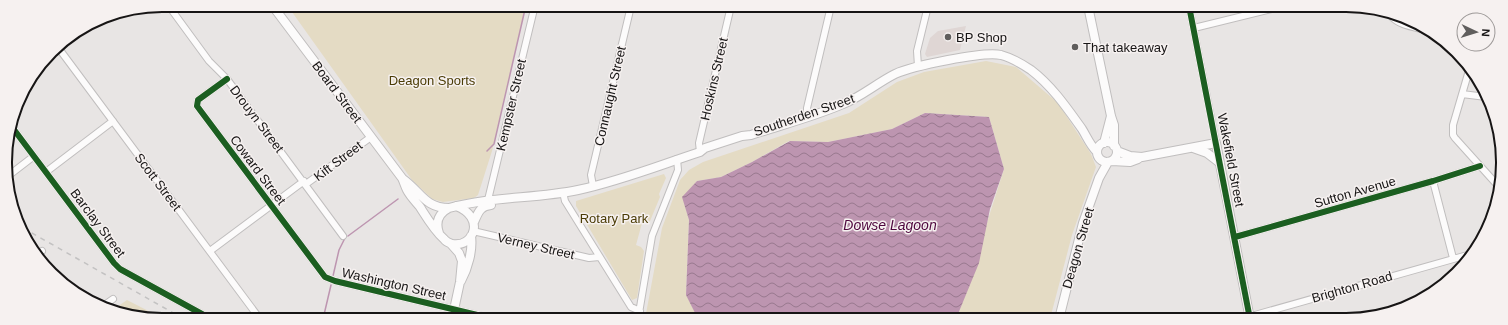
<svg xmlns="http://www.w3.org/2000/svg" width="1508" height="325" viewBox="0 0 1508 325" font-family="Arial,sans-serif">
<style>
.built{fill:#dfd6d4}
.park{fill:#e4dbc4}
.water{fill:url(#water-waves)}
.lines{fill:none;stroke-linecap:round;stroke-linejoin:round}
.stream{stroke:#bd95b0;stroke-width:1.5}
.street-casing{stroke:#c0bebe;stroke-width:8}
.secondary-casing{stroke:#c0bebe;stroke-width:10}
.street{stroke:#fcfbfb;stroke-width:6}
.secondary{stroke:#fcfbfb;stroke-width:8}
.rail{stroke:#c3c2c2;stroke-width:1.5;stroke-dasharray:5 5;stroke-linecap:butt}
.cycleway-casing{stroke:#f6f1f0;stroke-width:8}
.cycleway{stroke:#1b5e20;stroke-width:6}
.poi-dot{fill:#605e5d;stroke:#f6f1f0;stroke-width:1.5}
.labels{text-anchor:middle;dominant-baseline:central;stroke-width:3;stroke-linejoin:round;paint-order:stroke}
.poi-label{font-size:13px;fill:#171515;stroke:#f6f1f0;text-anchor:start}
.street-label{font-size:13px;fill:#171515;stroke:#f6f1f0}
.park-label{font-size:13px;fill:#4b3c05;stroke:#f6f1f0}
.water-label{font-size:14px;font-style:italic;fill:#4e073e;stroke:#f6f1f0}
.rim{fill:none;stroke:#171515;stroke-width:2}
</style>
<defs>
<pattern id="water-waves" width="16" height="10" patternUnits="userSpaceOnUse"><rect width="16" height="10" fill="#bd95b0"/><path d="M0 5q4-4 8 0t8 0" fill="none" stroke="#99788e"/></pattern>
</defs>
<rect width="100%" height="100%" fill="#e8e5e4"/>
<path class="built" d="M966,26L960,50L927,57L925,54L930,38L938,31Z"/>
<path class="park" d="M287,5H526L492,151L478,195L474,198L443,202L432,199L412,180Z
M986,61L1016,67L1058,103L1091,154L1096,167L1072,235L1050,319H954L958,314L1004,169L989,117L925,113L892,129L828,142L789,141L752,162L721,177L697,181L683,198L689,220L686,294L698,319H645L662,228L680,180L689,170L703,162L849,113L897,82L924,72Z
M664,174L666,178L659,194L660,197L650,221L647,223H642L636,245L641,247L644,251L637,298L632,300L576,206V201Z
M127,300L164,319H142L114,309Z"/>
<path class="water" d="M925,113L989,117L1004,169L990,209L979,263L958,314L954,319H698L686,295L689,220L682,197L697,181L721,177L752,162L790,141L828,142L892,129Z"/>
<g class="lines">
<path class="stream" d="M487,151L494,144L526,5
M348,236L398,199
M333,276L339,250L345,238
M323,319L331,285"/>
<defs>
<path id="street" d="M168,5L209,61L227,79L343,236
M1189,6L1216,143
M1390,15C1400,27 1416,27 1430,31
M1194,28L1284,6
M57,46L260,319
M918,66L917,51L928,6
M1470,67L1453,125V135L1455,138L1500,188
M227,79L198,100L197,106L325,277L335,281L494,319
M1462,94L1486,97
M807,116V108L831,6
M12,127L114,263L120,269L211,319
M700,152L699,143L731,6
M46,172L113,121
M8,176L34,156
M1433,181L1453,258
M306,184L371,137
M593,186L591,175L631,6
M563,192L565,201L631,307L640,311
M487,204L535,5
M473,231L589,258L599,257
M1235,237L1433,181L1480,166
M210,251L304,181
M36,255L42,251
M103,306L113,299
M638,319L652,236L678,170L677,159
M1233,319L1255,315L1471,254"/>
<path id="secondary" d="M272,5L402,178C404,182 405,186 407,190C410,196 416,202 420,207C427,218 434,230 444,239C446,242 449,243 452,244C474,248 486,217 456,206
M1088,6L1111,116L1114,125V146
M1097 152a10 10 0 1 1 20 0a10 10 0 1 1-20 0Z
M1104,143L1111,116
M1193,148L1207,153L1220,163
M1117,151L1130,156L1142,157L1216,143L1250,319
M1112,161L1130,162L1138,159
M403,179C421,192 425,208 449,208
M474,222C478,213 480,206 491,205
M439,233C435,222 439,213 449,208C492,196 536,199 578,190C620,181 660,165 700,152L705,148L742,136L751,135C781,125 813,117 843,104C861,97 877,83 895,74C912,66 984,51 1001,55C1012,58 1022,64 1031,70C1052,86 1067,108 1082,129C1087,137 1090,145 1097,152
M451,244L459,253L462,261L460,282L452,319
M461,281C468,268 473,250 471,236
M1059,319L1083,223L1099,178L1108,162"/>
</defs>
<use href="#street" class="street-casing"/>
<use href="#secondary" class="secondary-casing"/>
<use href="#street" class="street"/>
<use href="#secondary" class="secondary"/>
<path class="rail" d="M23,228L184,319"/>
<defs>
<path id="cycleway" d="M1189,6L1250,319
M227,79L198,100L197,106L325,277L335,281L494,319
M12,127L114,263L120,269L211,319
M1235,237L1433,181L1480,166"/>
</defs>
<use href="#cycleway" class="cycleway-casing"/>
<use href="#cycleway" class="cycleway"/>
</g>
<g class="poi-dot">
<circle cx="948" cy="37" r="4"/>
<circle cx="1075" cy="47" r="4"/>
</g>
<g class="labels">
<g class="poi-label">
<text x="956" y="37">BP Shop</text>
<text x="1083" y="47">That takeaway</text>
</g>
<g class="street-label">
<text transform="translate(714 79) rotate(-77)">Hoskins Street</text>
<text transform="translate(337 92) rotate(53)">Board Street</text>
<text transform="translate(610 96) rotate(-77)">Connaught Street</text>
<text transform="translate(511 105) rotate(-77)">Kempster Street</text>
<text transform="translate(804 115) rotate(-19)">Southerden Street</text>
<text transform="translate(257 119) rotate(53)">Drouyn Street</text>
<text transform="translate(1231 160) rotate(79)">Wakefield Street</text>
<text transform="translate(338 161) rotate(-37)">Kift Street</text>
<text transform="translate(258 170) rotate(53)">Coward Street</text>
<text transform="translate(158 182) rotate(53)">Scott Street</text>
<text transform="translate(1355 192) rotate(-16)">Sutton Avenue</text>
<text transform="translate(98 223) rotate(53)">Barclay Street</text>
<text transform="translate(536 246) rotate(13)">Verney Street</text>
<text transform="translate(1078 248) rotate(-74)">Deagon Street</text>
<text transform="translate(394 284) rotate(13)">Washington Street</text>
<text transform="translate(1352 287) rotate(-16)">Brighton Road</text>
</g>
<g class="park-label">
<text x="432" y="80">Deagon Sports</text>
<text x="614" y="218">Rotary Park</text>
</g>
<g class="water-label">
<text x="890" y="225">Dowse Lagoon</text>
</g>
</g>
<path d="M0 0H1508V325H0ZM162 12H1346A150 150 0 0 1 1496 162V163A150 150 0 0 1 1346 313H162A150 150 0 0 1 12 163V162A150 150 0 0 1 162 12Z" fill="#f6f1f0" fill-rule="evenodd"/>
<path class="rim" d="M162 12H1346A150 150 0 0 1 1496 162V163A150 150 0 0 1 1346 313H162A150 150 0 0 1 12 163V162A150 150 0 0 1 162 12Z"/>
<g transform="translate(1476 32) rotate(94)"><circle r="19" fill="#f6f1f0" stroke="#9d9998"/>
<path d="M0-3L7 15L0 10L-7 15Z" fill="#605e5d"/>
<text y="-6" font-size="11" font-weight="bold" text-anchor="middle" fill="#171515">N</text>
</g>
</svg>
